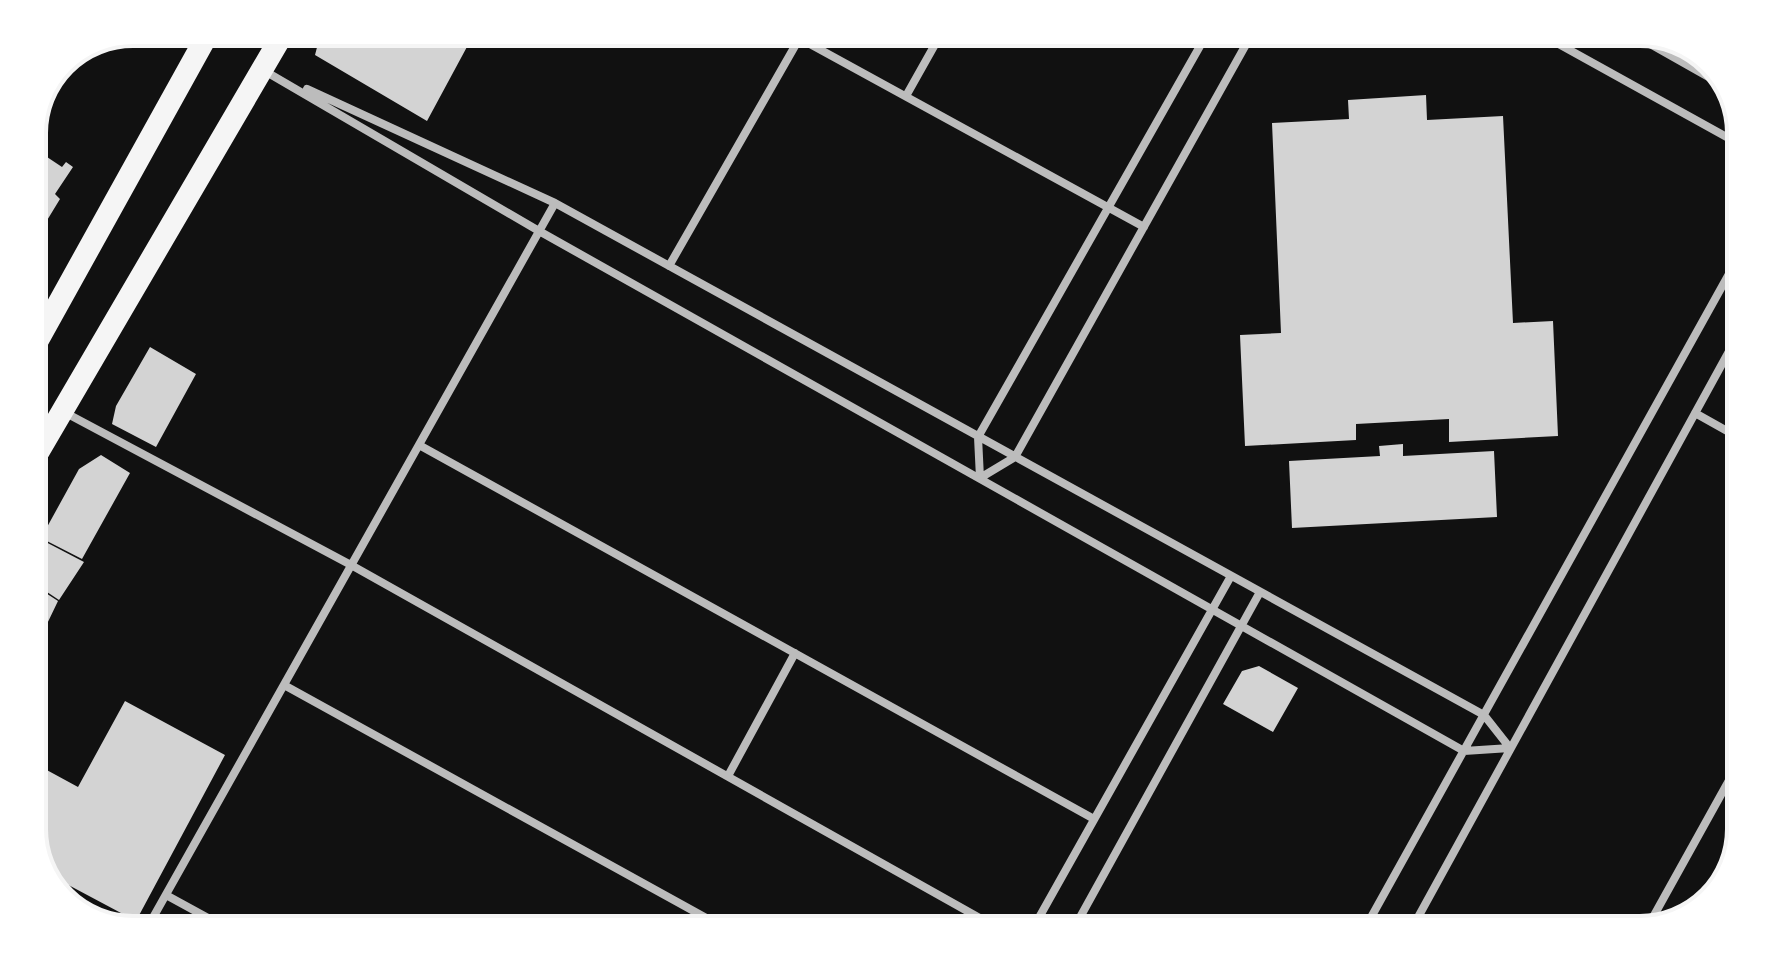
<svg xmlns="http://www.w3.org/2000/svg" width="1773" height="962" viewBox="0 0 1773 962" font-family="'Varela Round',sans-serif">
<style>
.building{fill:#d3d3d3}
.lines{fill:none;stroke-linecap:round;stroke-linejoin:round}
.minor{stroke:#bcbcbc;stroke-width:8}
.trunk{stroke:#f5f5f5;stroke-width:22}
.rim{fill:none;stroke:#f5f5f5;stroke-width:4}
</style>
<rect width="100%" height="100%" fill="#111"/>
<path class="building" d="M321,32H475L427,121L315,55Z
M1426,95L1427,120L1503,116L1513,323L1553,321L1558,436L1449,442V419L1356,424V440L1245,446L1240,335L1281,333L1272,123L1349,119L1348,100Z
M32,147L62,167L66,162L73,167L55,194L60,199L32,245Z
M150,347L196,374L156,447L112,424L116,406Z
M1403,444V456L1494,451L1497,517L1292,528L1289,461L1380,456L1379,446Z
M101,455L130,473L82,559L41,538L79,469Z
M40,539L84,562L59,600L32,582V552Z
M32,584L58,601L46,626H40L32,621Z
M1259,666L1298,688L1273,732L1223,704L1242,671Z
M125,701L225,755L136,921L44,872L32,836V762L78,787Z"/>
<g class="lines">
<path class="minor" d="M788,32L1144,227
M1208,32L978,437L980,478L1015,457L1253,32
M1537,32L1741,145
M1629,32L1728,88
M263,70L539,231L1464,751L1510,748
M307,89L555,203L1484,715L1510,748
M906,96L942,32
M669,266L803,32
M64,412L351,565L1001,930
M1695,413L1736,436
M419,445L1094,819
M284,685L728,930
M728,776L795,653
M166,895L230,930
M1647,928L1732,775
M146,930L555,203
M1032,930L1231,576
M1073,930L1260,592
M1364,930L1739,256
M1411,930L1738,335"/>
<path class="trunk" d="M32,351L209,32
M32,463L284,32"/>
</g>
<path d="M0 0H1773V962H0ZM133 46H1640A87 87 0 0 1 1727 133V829A87 87 0 0 1 1640 916H133A87 87 0 0 1 46 829V133A87 87 0 0 1 133 46Z" fill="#fff" fill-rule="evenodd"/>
<path class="rim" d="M133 46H1640A87 87 0 0 1 1727 133V829A87 87 0 0 1 1640 916H133A87 87 0 0 1 46 829V133A87 87 0 0 1 133 46Z"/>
</svg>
